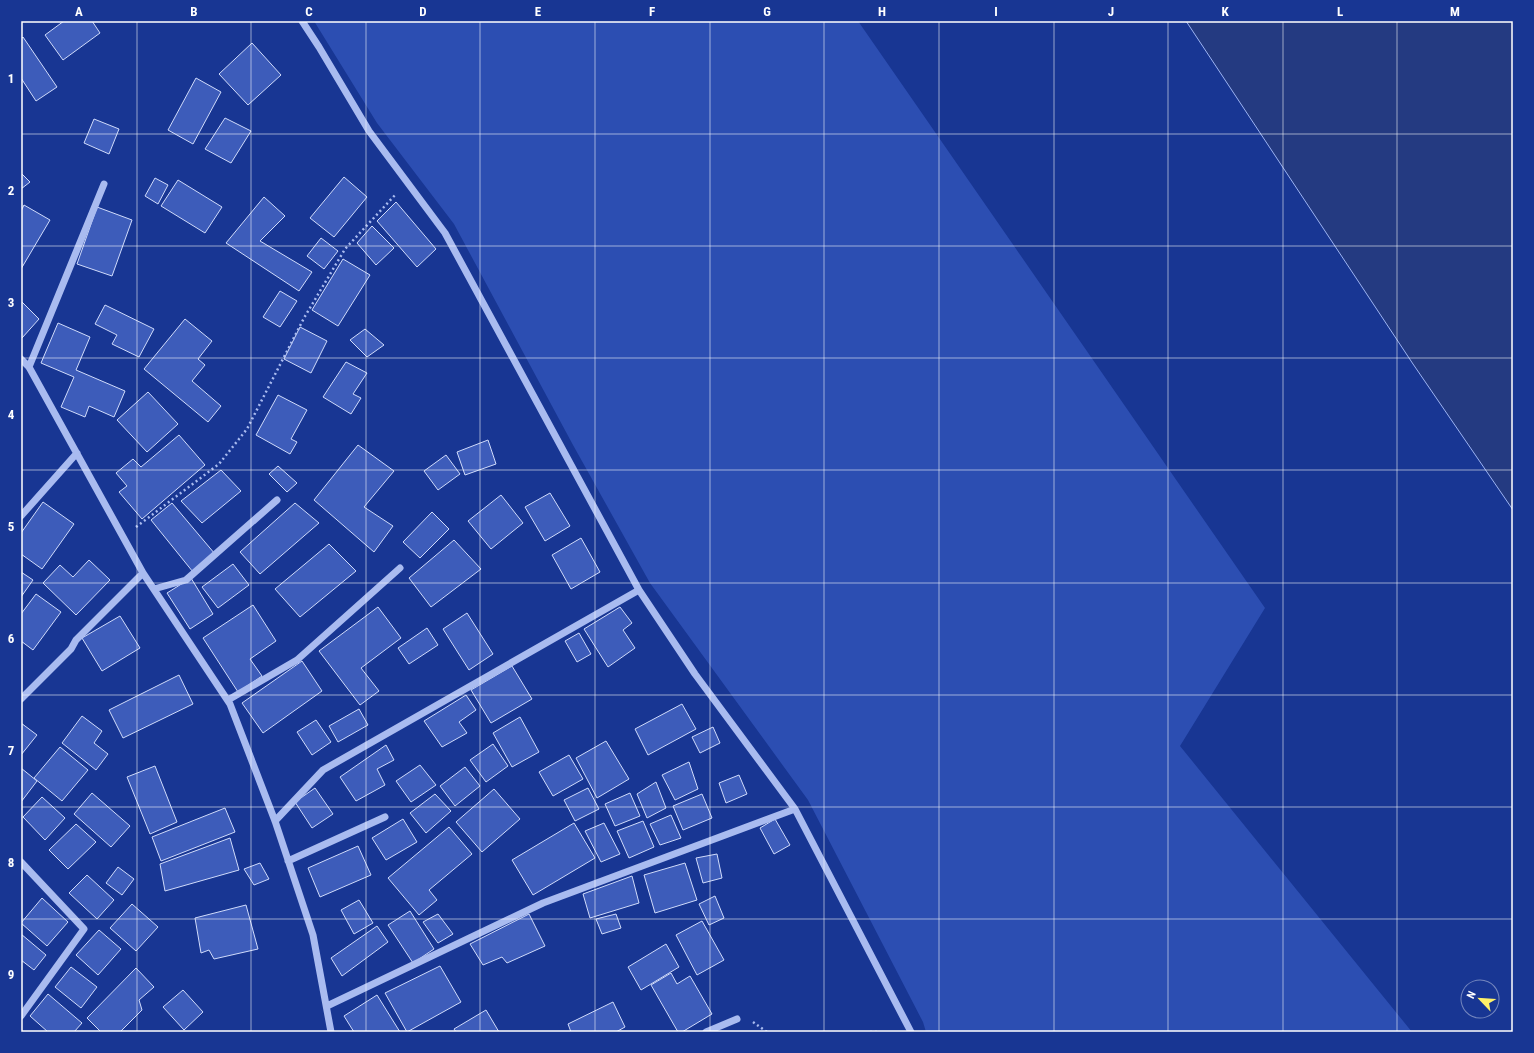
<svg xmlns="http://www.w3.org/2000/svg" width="1534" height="1053" viewBox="0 0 1534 1053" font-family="'Roboto Condensed',sans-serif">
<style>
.green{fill:#2c4eb2}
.water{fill:#243a81;stroke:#9cb3f2}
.building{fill:#3d5cba;stroke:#d0dbfb}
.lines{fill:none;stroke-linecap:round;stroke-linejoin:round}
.path{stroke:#a9bbf0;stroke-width:2.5;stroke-dasharray:2 3;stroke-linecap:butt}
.minor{stroke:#a9bbf0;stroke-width:7}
.grid{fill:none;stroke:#fff;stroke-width:1;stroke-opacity:0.55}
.neatline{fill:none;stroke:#fff;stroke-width:1.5}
.grid-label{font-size:13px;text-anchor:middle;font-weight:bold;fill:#fff}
</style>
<rect width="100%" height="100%" fill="#183693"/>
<path class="green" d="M314,21H858L1265,608L1180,746L1412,1032H926L923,1022L808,800L650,583L573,445L454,224L377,123Z"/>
<path class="water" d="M1186,21H1513V510L1413,364Z"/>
<path class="building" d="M64,21H92L100,33L63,60L45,35Z
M23,37L57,87L36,101L21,78V39Z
M252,43L281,75L248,105L219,74Z
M196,78L221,92L193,144L168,130Z
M225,118L251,131L231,163L205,149Z
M94,119L119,129L109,154L84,143Z
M21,173L30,182L21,189Z
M344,177L367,197L334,237L310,218Z
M155,178L168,185L158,204L145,196Z
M178,180L222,207L205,233L161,206Z
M264,197L285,216L260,241L312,272L299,291L226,243Z
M396,202L436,249L417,267L377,221Z
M24,205L50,220L21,269V211Z
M97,207L132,220L112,276L77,264Z
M372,226L394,248L376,265L357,243Z
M321,238L338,251L324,269L307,256Z
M343,259L370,275L338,326L312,310Z
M280,291L297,301L280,327L263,317Z
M21,301L39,319L22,338L21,337Z
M105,305L154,329L139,357L112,344L117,335L95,324Z
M185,319L212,341L198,359L205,365L192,381L221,406L208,422L144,369Z
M58,323L90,337L76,370L125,391L114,417L89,406L85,417L61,407L74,377L41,363Z
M300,327L327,341L311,373L284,359Z
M365,329L384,345L367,357L350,340Z
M346,362L367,373L353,394L361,398L351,414L323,397Z
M148,392L178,424L147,452L117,420Z
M278,395L307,410L291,439L297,442L290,454L256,435Z
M179,435L205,465L142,519L119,492L127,486L116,473L133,459L141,467Z
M488,440L496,464L465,475L457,452Z
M358,445L394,471L364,507L393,526L374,552L314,500Z
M446,455L460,474L438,490L424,471Z
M278,466L297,483L287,492L269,474Z
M221,470L241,491L202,523L181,501Z
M550,493L570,526L545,541L525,507Z
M501,495L523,523L491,549L468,521Z
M43,502L74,524L42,569L21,554V533Z
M172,503L215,554L193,572L151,520Z
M295,503L319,523L260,574L240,552Z
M432,512L449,529L420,558L403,542Z
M581,538L600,572L571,589L552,555Z
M454,540L481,569L431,607L409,578Z
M329,544L356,571L300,617L275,589Z
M89,560L110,580L76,615L43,583L60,565L73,577Z
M233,564L249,585L218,608L202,587Z
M21,572L33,580L21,597Z
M191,578L213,614L190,629L167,593Z
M36,594L61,612L33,650L21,641V614Z
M253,605L276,641L250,659L262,676L238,692L203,638Z
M378,607L401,638L361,668L379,691L360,705L319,651Z
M620,607L632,623L623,630L635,648L608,667L584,629Z
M467,613L493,654L469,670L443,629Z
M120,616L140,648L102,671L82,638Z
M427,628L438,645L409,664L398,648Z
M579,633L591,654L577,662L565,641Z
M302,661L322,691L263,733L242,703Z
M512,666L532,699L491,723L471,690Z
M179,675L193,704L123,738L109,710Z
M466,695L476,710L459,722L467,733L442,747L424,721Z
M682,704L696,729L648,755L635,729Z
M359,709L368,725L338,742L329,726Z
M82,716L102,731L94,743L108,754L96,770L62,743Z
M520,717L539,752L512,767L493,733Z
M316,720L331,742L312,755L297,732Z
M21,723L37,735L21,755Z
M713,727L720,743L700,753L692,737Z
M606,741L629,779L597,798L576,758Z
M493,744L508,766L486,782L470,760Z
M386,745L394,760L377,769L385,785L356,801L340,777Z
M60,747L88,770L62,801L34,778Z
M569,755L583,779L553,796L539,772Z
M689,762L698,789L675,800L662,775Z
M420,765L436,785L411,802L396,781Z
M155,766L177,822L150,834L127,777Z
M465,767L480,786L455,806L440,786Z
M21,768L37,781L21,802Z
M739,775L747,794L726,803L719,783Z
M656,782L666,808L647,818L637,794Z
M315,788L333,814L312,828L295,802Z
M588,788L599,809L575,821L564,800Z
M494,789L520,819L482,852L456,822Z
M92,793L130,826L111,847L74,814Z
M630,793L640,816L615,826L605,804Z
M435,794L451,811L426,833L410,813Z
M702,794L712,818L683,830L673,806Z
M42,797L65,818L45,840L23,817Z
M225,808L235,832L161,861L152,837Z
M671,815L681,838L660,845L650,824Z
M403,819L417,842L386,860L372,838Z
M775,819L790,845L774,854L760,828Z
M643,821L654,847L629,858L617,831Z
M574,823L595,858L533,895L512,860Z
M604,823L620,854L601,862L585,831Z
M76,824L96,842L68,869L49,850Z
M449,827L472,854L429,890L437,900L419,915L388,878Z
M230,838L239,870L165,891L160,864Z
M358,846L371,875L320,897L308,868Z
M717,854L722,878L703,883L696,858Z
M260,863L269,879L254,885L244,869Z
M685,863L697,900L655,913L644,875Z
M118,867L134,879L122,895L106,883Z
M87,875L114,900L97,919L69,893Z
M632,876L639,903L590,918L583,894Z
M715,896L724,918L709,925L699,904Z
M42,898L68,922L47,946L21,923Z
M359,900L373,923L354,934L341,910Z
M132,904L158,927L136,951L110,928Z
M246,905L258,949L214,959L209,950L201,953L195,918Z
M410,911L434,949L413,963L388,925Z
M438,914L453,934L438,943L423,922Z
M529,914L545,946L507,963L502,957L483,965L470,944Z
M616,914L621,928L602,934L596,919Z
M702,921L724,960L697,975L676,935Z
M377,926L388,942L342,976L331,958Z
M99,930L121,949L98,975L76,955Z
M21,934L46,955L34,970L21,960Z
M666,944L679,967L641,990L628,967Z
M440,966L461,1002L407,1032L385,993Z
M71,967L97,987L81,1008L55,987Z
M136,968L154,987L139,1000L142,1010L120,1032H101L87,1018Z
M671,973L677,984L690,976L712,1014L682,1032H678L651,985Z
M183,990L203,1012L184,1030L163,1007Z
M48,994L82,1023L74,1032H48L30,1016Z
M377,995L400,1032H354L344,1016Z
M613,1002L625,1027L616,1032H571L568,1024Z
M486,1010L499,1032H456L454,1029Z"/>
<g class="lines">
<path class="path" d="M136,527L219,464L247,429L304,318L345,249L396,194
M753,1022L767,1032
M870,1032H877"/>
<path class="minor" d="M302,21L319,47L369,131L445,233L639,590L695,674L795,809L911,1032
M21,359L29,367L143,573L230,704L275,821L313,935L331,1032
M29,367L104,184
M21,516L77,453
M154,589L186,580L277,500
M21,699L71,649L76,640L143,573
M228,700L297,660L400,568
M275,821L323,770L639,590
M288,861L385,817
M21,862L84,929L21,1016
M327,1006L543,903L795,809
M706,1032L737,1019"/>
</g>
<path class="grid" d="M137,21V1032M251,21V1032M366,21V1032M480,21V1032M595,21V1032M710,21V1032M824,21V1032M939,21V1032M1054,21V1032M1168,21V1032M1283,21V1032M1397,21V1032M21,134H1513M21,246H1513M21,358H1513M21,470H1513M21,583H1513M21,695H1513M21,807H1513M21,919H1513"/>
<rect width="1534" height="1053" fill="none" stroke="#183693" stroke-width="44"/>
<g transform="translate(1480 999) rotate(295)"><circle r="19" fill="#183693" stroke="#7486be"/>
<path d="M0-3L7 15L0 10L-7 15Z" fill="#fff168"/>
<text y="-6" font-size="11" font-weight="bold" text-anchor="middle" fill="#ffffff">N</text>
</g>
<rect x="22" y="22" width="1490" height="1009" class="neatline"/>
<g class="grid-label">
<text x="79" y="16">A</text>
<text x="194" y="16">B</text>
<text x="309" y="16">C</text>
<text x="423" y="16">D</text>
<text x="538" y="16">E</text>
<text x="652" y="16">F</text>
<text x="767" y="16">G</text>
<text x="882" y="16">H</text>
<text x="996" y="16">I</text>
<text x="1111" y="16">J</text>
<text x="1225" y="16">K</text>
<text x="1340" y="16">L</text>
<text x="1455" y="16">M</text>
<text x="11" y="83">1</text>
<text x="11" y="195">2</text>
<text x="11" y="307">3</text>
<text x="11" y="419">4</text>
<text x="11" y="531">5</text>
<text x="11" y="643">6</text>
<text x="11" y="755">7</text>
<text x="11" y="867">8</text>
<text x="11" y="979">9</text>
</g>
</svg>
